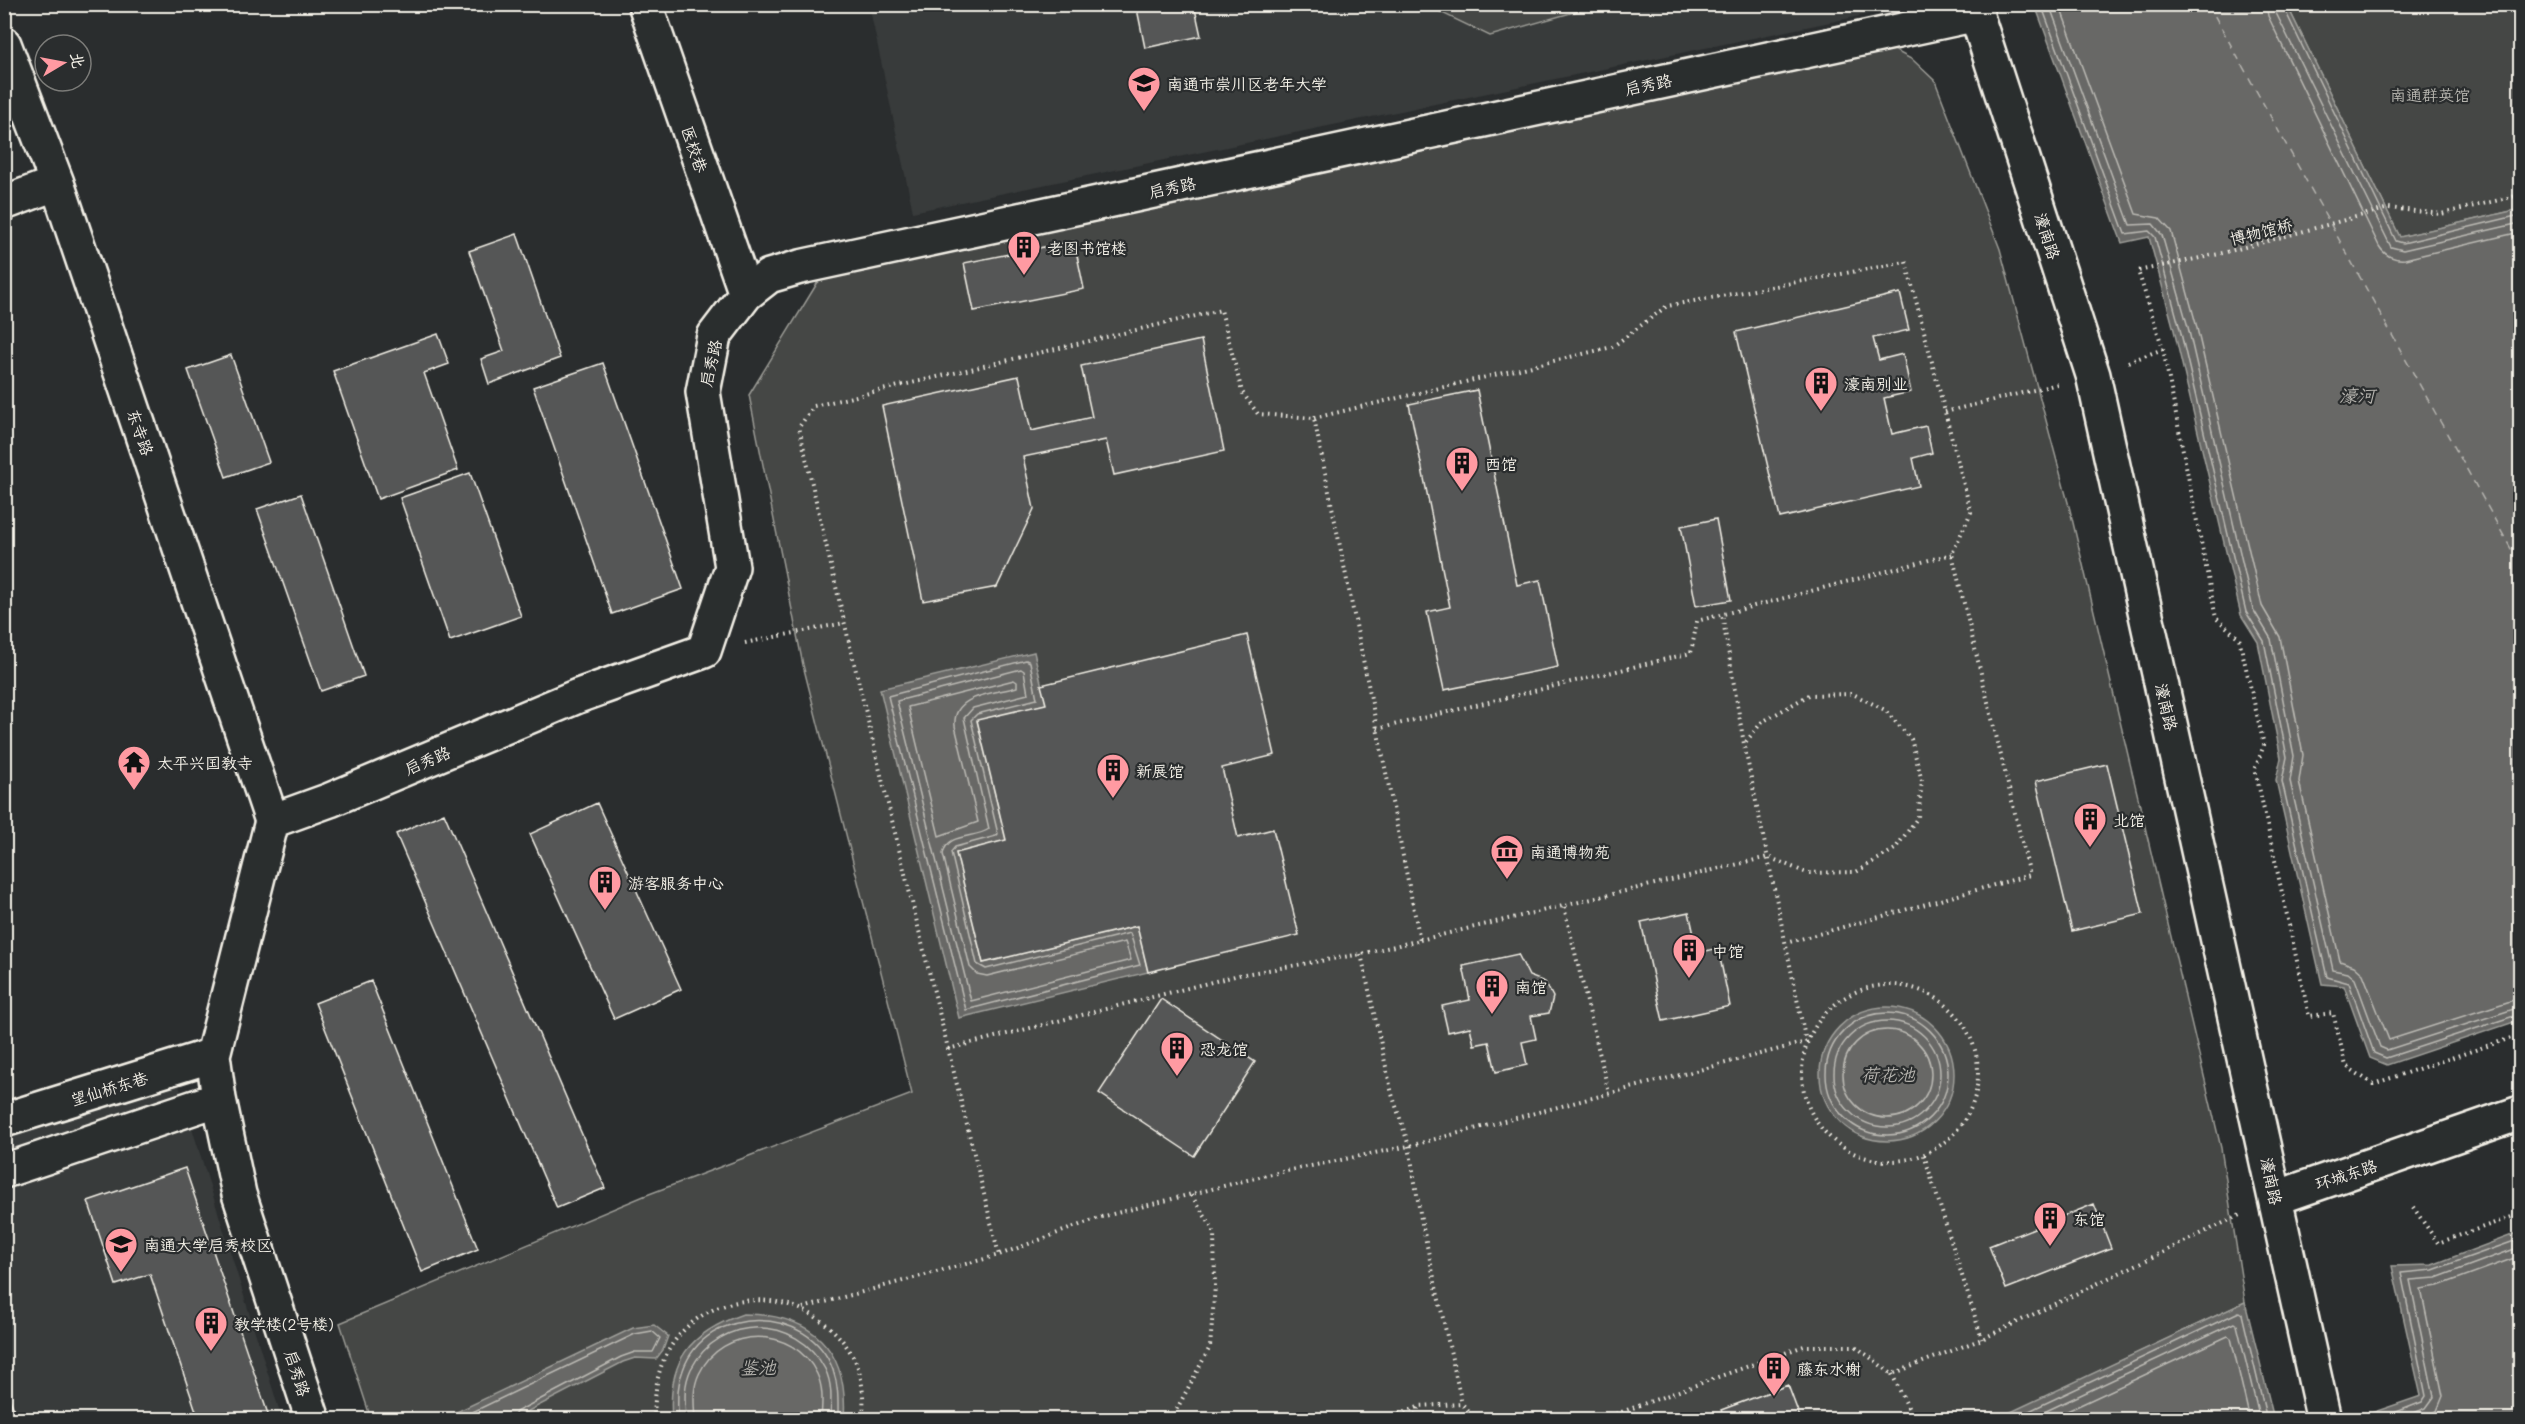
<svg xmlns="http://www.w3.org/2000/svg" width="2525" height="1424" viewBox="0 0 2525 1424" font-family="Mali,'LXGW WenKai TC',sans-serif">
<style>
.built{fill:#373a3a}
.green{fill:#444645;stroke:#9c9c96;stroke-width:1.5}
.water{fill:#676866;stroke:#9f9f9a;stroke-width:1.5}
.lines{fill:none;stroke-linecap:round;stroke-linejoin:round}
.shore{stroke:#bcbab4;stroke-width:1.5}
.ferry{stroke:#b5b3ae;stroke-width:1.5;stroke-dasharray:8 6;stroke-linecap:butt}
.building{fill:#555756;stroke:#f4f1e8;stroke-width:1.5}
.minor-casing{stroke:#f4f1e8;stroke-width:38}
.path{stroke:#f4f1e8;stroke-width:4;stroke-dasharray:1.5 4.5;stroke-linecap:butt}
.minor{stroke:#2a2d2e;stroke-width:33}
.labels{text-anchor:middle;dominant-baseline:central;stroke-width:4.5;stroke-linejoin:round;paint-order:stroke}
.poi-label{font-size:16px;fill:#f4f1e8;stroke:#2a2d2e;text-anchor:start}
.street-label{font-size:16px;fill:#f4f1e8;stroke:#2a2d2e}
.park-label{font-size:16px;fill:#b6b5af;stroke:#2a2d2e}
.water-label{font-size:18px;font-style:italic;fill:#b5b3ae;stroke:#2a2d2e}
</style>
<rect width="100%" height="100%" fill="#2a2d2e"/>
<filter id="ink" filterUnits="userSpaceOnUse"><feTurbulence type="fractalNoise" baseFrequency=".0167" numOctaves="2"/><feDisplacementMap in="SourceGraphic" scale="12" xChannelSelector="R" yChannelSelector="G"/><feConvolveMatrix kernelMatrix="1 2 1 2 8 2 1 2 1" color-interpolation-filters="sRGB"/></filter>
<g filter="url(#ink)">
<path class="built" d="M869,5H1887L1879,12L913,212Z
M172,1063L282,1419L5,1420V1126Z"/>
<path class="green" d="M1434,5H1599L1490,36L1440,12Z
M2287,5H2520V209L2400,237Z
M1892,49L1913,60L1935,81L2000,249L2070,510L2221,1148L2245,1302L1996,1420L371,1419L340,1323L644,1196L912,1094L803,665L749,395L821,277L1047,226Z"/>
<path class="water" d="M2035,5H2287L2400,237L2520,209V1020L2387,1065L2370,1058L2344,986L2322,984L2276,780L2281,758L2258,642L2241,615L2174,330L2149,237L2122,243Z
M1034,652L1046,704L977,721L1006,840L956,853L983,963L1137,926L1148,972L959,1018L880,689Z
M1820 1074a67 67 0 1 1 134 0a67 67 0 1 1-134 0Z
M2520,1232V1419H2354L2421,1396L2392,1266L2432,1265Z
M2245,1302L2274,1419H1996Z
M743,1314C812,1314 849,1349 844,1419H672C667,1361 689,1333 743,1314Z
M654,1325L668,1336L663,1350L656,1359L635,1358L623,1362L513,1419H442L633,1328Z"/>
<g class="lines">
<path class="shore" d="M2041,4L2125,234L2149,231L2155,237L2180,329L2246,612L2264,641L2287,757L2282,781L2327,977L2349,983L2374,1053L2386,1058L2520,1014
M2049,4L2130,225L2153,224L2162,235L2188,327L2253,609L2271,639L2294,756L2290,781L2333,970L2348,973L2355,979L2380,1047L2387,1050L2520,1007
M2059,4L2136,214L2159,218L2171,231L2196,324L2262,606L2280,637L2303,755L2299,781L2340,961L2354,966L2363,974L2389,1040L2520,998
M2266,4L2268,16L2379,246C2385,256 2393,260 2405,259L2520,232
M2275,4L2276,13L2391,247L2403,250L2520,223
M2282,4L2396,241L2403,243L2520,215
M1026,660L1030,662L1037,699L977,714L971,720L998,834L996,836L955,847L951,852L977,964L986,969L1130,933L1140,965L966,1010L888,696Z
M1021,669L1024,671L1028,694L973,708L964,718L989,829C975,839 947,832 943,854L970,967L977,974L987,976L1125,942L1131,960L971,1001L897,701Z
M1014,680L1017,682V687C994,694 952,694 955,726L978,822L939,836L908,707Z
M1826 1074a61 61 0 1 1 122 0a61 61 0 1 1-122 0Z
M1834 1074a53 53 0 1 1 106 0a53 53 0 1 1-106 0Z
M1843 1074a44 44 0 1 1 88 0a44 44 0 1 1-88 0Z
M456,1420L635,1334L652,1331L660,1338L653,1352H635L621,1357L516,1412L512,1420
M678,1420C678,1402 676,1387 683,1370C706,1304 810,1304 833,1370C839,1387 838,1402 838,1420
M686,1420C685,1402 683,1386 691,1369C719,1314 797,1314 825,1369C833,1385 831,1402 830,1420
M695,1420C694,1404 692,1389 699,1374C722,1325 794,1325 817,1374C824,1389 822,1404 821,1420
M2010,1420L2239,1312L2242,1314L2267,1420
M2027,1420L2234,1323L2237,1325L2260,1420
M2048,1420L2228,1336L2231,1338L2250,1420
M2376,1420L2422,1402L2426,1396L2401,1273L2433,1270L2520,1239
M2397,1420L2426,1408L2434,1397L2410,1280L2436,1278L2520,1247
M2422,1420L2437,1411L2443,1396L2421,1289L2438,1286L2520,1256"/>
<path class="ferry" d="M2208,4L2520,565"/>
</g>
<path class="building" d="M1136,4H1194L1201,36L1145,48Z
M517,234L560,358L489,384L481,359L504,351L469,251Z
M1074,241L1084,289L974,311L964,263Z
M1900,293L1909,330L1873,338L1879,360L1903,354L1911,392L1884,398L1892,434L1926,426L1932,453L1913,458L1919,486L1780,518L1736,332Z
M438,334L449,364L424,373L458,470L378,499L333,371Z
M1201,340L1224,451L1114,475L1106,440L1023,457L1034,509L997,587L923,601L882,406L1019,376L1031,431L1092,417L1081,366Z
M231,355L269,462L226,477L188,370Z
M603,363L683,589L612,614L533,387Z
M1477,390L1517,585L1540,580L1558,667L1444,690L1427,612L1450,607L1409,404Z
M470,473L521,616L450,641L400,498Z
M301,494L364,676L321,691L257,509Z
M1716,519L1731,600L1696,606L1681,526Z
M1247,635L1275,755L1222,768L1238,838L1273,829L1299,935L1148,972L1137,926L983,963L956,853L1006,840L977,720L1046,704L1041,685Z
M2107,764L2143,914L2072,931L2036,781Z
M597,803L681,989L614,1019L530,834Z
M444,813L605,1188L557,1208L396,834Z
M1689,912L1698,953L1718,948L1730,1006L1663,1021L1641,922Z
M1518,954L1529,976L1545,982L1553,997L1549,1013L1531,1016L1536,1039L1522,1042L1527,1065L1496,1072L1489,1042L1474,1045L1470,1027L1448,1032L1442,1006L1470,1000L1463,966Z
M371,981L478,1249L422,1272L315,1003Z
M1161,999L1255,1062L1194,1156L1099,1093Z
M185,1168L270,1420H199L150,1274L116,1285L88,1201Z
M2094,1204L2111,1248L2006,1289L1989,1246Z
M4,1384L18,1420H4Z
M1788,1385L1801,1420H1725L1721,1410Z"/>
<g class="lines">
<defs>
<path id="minor" d="M645,4L746,294
M1973,4L2093,375L2324,1420
M4,44L57,183L272,821
M4,203L57,183
M272,821L330,800L578,696L704,651L732,567L703,392L714,336L746,294L769,276L800,267L1977,14
M272,821L213,1055L219,1099L239,1194L313,1420
M4,1120L213,1055
M4,1171L219,1099
M2276,1198L2520,1113"/>
</defs>
<use href="#minor" class="minor-casing"/>
<path class="path" d="M2520,195L2441,214L2389,208L2219,254L2138,271L2163,349L2216,618L2239,638L2264,745L2255,769L2309,1016L2333,1013L2346,1066L2373,1084L2520,1035
M2128,362L2163,349
M1945,412L2058,384
M1314,418L1612,347L1667,306L1906,262L1971,512L1952,554L2030,875L1786,943
M745,643L844,623
M1377,729L1691,653L1697,621L1952,554
M1564,907L1609,1093
M1420,940L1768,857L1807,873L1856,872L1895,849L1918,817L1922,781L1911,739L1885,710L1853,694L1809,695L1762,722L1744,744
M1361,954L1392,1094L1409,1146L1421,1219L1462,1404
M1802 1073a88 88 0 1 1 176 0a88 88 0 1 1-176 0Z
M948,1049L1239,975L1361,954L1420,940L1314,418L1258,414L1242,392L1221,310L814,406L799,427C862,704 931,979 999,1255
M1924,1155L1982,1339
M2413,1207L2438,1243L2520,1214
M803,1308L999,1255L1101,1217L1267,1175L1409,1146L1806,1042L1744,744L1722,614
M1892,1374L1914,1420
M654,1420C655,1398 655,1378 665,1357C702,1281 809,1283 851,1353C864,1373 863,1397 864,1420
M1171,1420L1210,1347L1215,1286L1214,1230L1191,1195
M1382,1420L1418,1407
M1413,1420L1419,1406L1462,1404L1478,1420
M1599,1420L1804,1346H1855L1892,1374L1982,1339L2240,1215"/>
<use href="#minor" class="minor"/>
</g>
</g>
<defs>
<symbol id="school-pin" viewBox="-11 -11 22 30"><path d="M0 17L-7.5 6A9.5 9.5 0 1 1 7.5 6Z" fill="#ff9aa2" stroke="#2a2d2e"/><path d="M0-5L7-2L0 1L-7-2ZM-4 1L0 2.5L4 1V4Q0 6-4 4Z" fill="#111"/></symbol>
<symbol id="building-pin" viewBox="-11 -11 22 30"><path d="M0 17L-7.5 6A9.5 9.5 0 1 1 7.5 6Z" fill="#ff9aa2" stroke="#2a2d2e"/><path d="M-4-6H4V6H1V3H-1V6H-4ZM-2.5-4.3h1.7v1.8h-1.7ZM.8-4.3h1.7v1.8H.8ZM-2.5-1h1.7V.8h-1.7ZM.8-1h1.7V.8H.8Z" fill="#111"/></symbol>
<symbol id="temple-pin" viewBox="-11 -11 22 30"><path d="M0 17L-7.5 6A9.5 9.5 0 1 1 7.5 6Z" fill="#ff9aa2" stroke="#2a2d2e"/><path d="M0-6L5-2H3V0L6.5 2.5H4V6H1.5V3h-3V6H-4V2.5H-6.5L-3 0V-2H-5Z" fill="#111"/></symbol>
<symbol id="museum-pin" viewBox="-11 -11 22 30"><path d="M0 17L-7.5 6A9.5 9.5 0 1 1 7.5 6Z" fill="#ff9aa2" stroke="#2a2d2e"/><path d="M0-6L6-3V-2H-6V-3ZM-5-1h2V3h-2ZM-1-1h2V3h-2ZM3-1h2V3H3ZM-6 4H6V6H-6Z" fill="#111"/></symbol>
</defs>
<g fill-rule="evenodd">
<use href="#school-pin" x="1125" y="64" width="38" height="52"/>
<use href="#building-pin" x="1005" y="228" width="38" height="52"/>
<use href="#building-pin" x="1802" y="364" width="38" height="52"/>
<use href="#building-pin" x="1443" y="444" width="38" height="52"/>
<use href="#temple-pin" x="115" y="743" width="38" height="52"/>
<use href="#building-pin" x="1094" y="751" width="38" height="52"/>
<use href="#building-pin" x="2071" y="800" width="38" height="52"/>
<use href="#museum-pin" x="1488" y="832" width="38" height="52"/>
<use href="#building-pin" x="586" y="863" width="38" height="52"/>
<use href="#building-pin" x="1670" y="931" width="38" height="52"/>
<use href="#building-pin" x="1473" y="967" width="38" height="52"/>
<use href="#building-pin" x="1158" y="1029" width="38" height="52"/>
<use href="#building-pin" x="2031" y="1199" width="38" height="52"/>
<use href="#school-pin" x="102" y="1225" width="38" height="52"/>
<use href="#building-pin" x="192" y="1304" width="38" height="52"/>
<use href="#building-pin" x="1755" y="1349" width="38" height="52"/>
</g>
<g class="labels">
<g class="poi-label">
<text x="1167" y="83">南通市崇川区老年大学</text>
<text x="1047" y="247">老图书馆楼</text>
<text x="1844" y="383">濠南别业</text>
<text x="1485" y="463">西馆</text>
<text x="157" y="762">太平兴国教寺</text>
<text x="1136" y="770">新展馆</text>
<text x="2113" y="819">北馆</text>
<text x="1530" y="851">南通博物苑</text>
<text x="628" y="882">游客服务中心</text>
<text x="1712" y="950">中馆</text>
<text x="1515" y="986">南馆</text>
<text x="1200" y="1048">恐龙馆</text>
<text x="2073" y="1218">东馆</text>
<text x="144" y="1244">南通大学启秀校区</text>
<text x="234" y="1323">教学楼(2号楼)</text>
<text x="1797" y="1368">藤东水榭</text>
</g>
<g class="street-label">
<text transform="translate(1648 84) rotate(-12)">启秀路</text>
<text transform="translate(695 149) rotate(71)">医校巷</text>
<text transform="translate(1172 187) rotate(-12)">启秀路</text>
<text transform="translate(2261 231) rotate(-14)">博物馆桥</text>
<text transform="translate(2048 236) rotate(72)">濠南路</text>
<text transform="translate(710 363) rotate(-77)">启秀路</text>
<text transform="translate(141 432) rotate(71)">东寺路</text>
<text transform="translate(2167 707) rotate(77)">濠南路</text>
<text transform="translate(427 760) rotate(-23)">启秀路</text>
<text transform="translate(109 1088) rotate(-17)">望仙桥东巷</text>
<text transform="translate(2346 1174) rotate(-18)">环城东路</text>
<text transform="translate(2272 1181) rotate(78)">濠南路</text>
<text transform="translate(298 1373) rotate(72)">启秀路</text>
</g>
<g class="park-label">
<text x="2430" y="94">南通群英馆</text>
</g>
<g class="water-label">
<text x="2357" y="395">濠河</text>
<text x="1888" y="1074">荷花池</text>
<text x="758" y="1367">鉴池</text>
</g>
</g>
<rect width="2525" height="1424" fill="none" stroke="#2a2d2e" stroke-width="24"/>
<rect x="12" y="12" width="2501" height="1400" fill="none" stroke="#f4f1e8" stroke-width="2" filter="url(#ink)"/>
<g transform="translate(63 63) rotate(80)"><circle r="28" fill="#2a2d2e" stroke="#7b7b78" stroke-width="1.5"/>
<path d="M0-4.5L10 22L0 15L-10 22Z" fill="#ff9aa2"/>
<text y="-9" font-size="16" font-weight="bold" text-anchor="middle" fill="#f4f1e8">北</text>
</g>
</svg>
